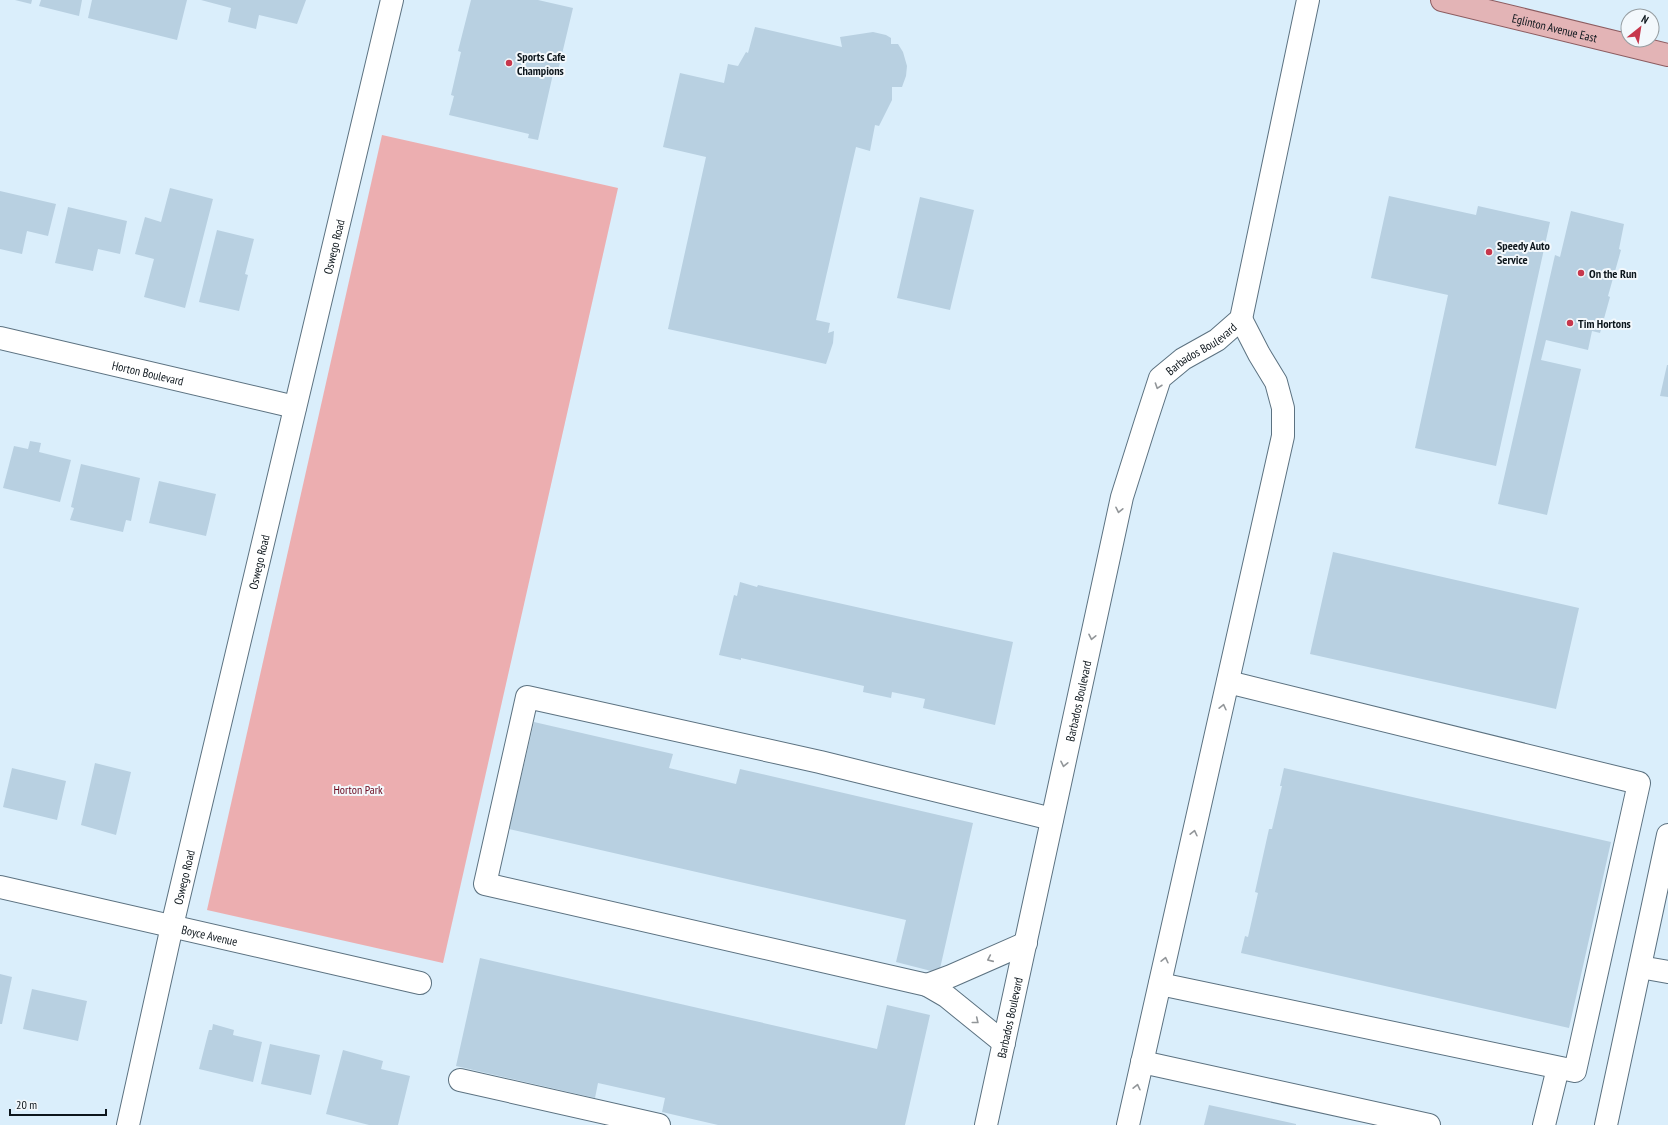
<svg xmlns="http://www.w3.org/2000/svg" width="1668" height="1125" viewBox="0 0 1668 1125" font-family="'PT Sans Narrow',sans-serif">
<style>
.green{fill:#ecaeb0}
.building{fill:#b8d0e1}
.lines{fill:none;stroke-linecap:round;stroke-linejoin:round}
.minor-casing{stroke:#5c7281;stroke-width:24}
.major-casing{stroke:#8c5c60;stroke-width:24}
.minor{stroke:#fff;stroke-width:22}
.major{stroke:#e3b4b6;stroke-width:22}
.oneway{stroke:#929699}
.poi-dot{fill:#c7374c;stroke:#f3f8fc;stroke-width:1.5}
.labels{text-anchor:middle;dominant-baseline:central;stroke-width:4;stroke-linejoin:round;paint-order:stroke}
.street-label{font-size:12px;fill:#0d161c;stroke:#f3f8fc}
.poi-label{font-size:12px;font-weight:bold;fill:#0d161c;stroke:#f3f8fc;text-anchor:start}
.park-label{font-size:12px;fill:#69081d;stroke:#f3f8fc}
</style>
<rect width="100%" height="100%" fill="#daeefb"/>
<path class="green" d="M382,135L618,188L443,963L207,910Z"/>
<path class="building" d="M15,0H32L31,4Z
M41,0H82L79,16L39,6Z
M92,0H187L177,40L88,18Z
M201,0H306L297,24L259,15L256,29L228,22L231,8Z
M471,0H538L573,8L557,75L553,74L538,140L528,138L529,134L449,115L454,96L451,95L461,52L458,51Z
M755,27L842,47L840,37L873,32L886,35L891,38V44H898L903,52L907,66L906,76L902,87H892V100L879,126L875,125L870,151L856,147L816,320L830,323L828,333L834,331L833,343L826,364L668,329L706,157L663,147L680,73L724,83L728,64L738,66L746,52L748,53Z
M170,188L213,199L185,308L144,297L154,259L135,254L145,217L161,222Z
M0,191L56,204L48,236L27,231L22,254L0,249Z
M1389,196L1476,215L1478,206L1550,222L1496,466L1415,448L1448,295L1371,278Z
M920,197L974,210L950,310L897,298Z
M68,207L127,221L120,254L98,249L93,271L55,263Z
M1571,211L1624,224L1619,249L1621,250L1608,296L1610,297L1600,333L1592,331L1588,350L1546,340L1541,360L1581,369L1547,515L1498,504L1555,255L1560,257Z
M217,230L254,239L245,274L248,275L239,311L199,302Z
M1667,365H1668V397L1660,396Z
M30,441L41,443L39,452L71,460L60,502L3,488L14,446L28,449Z
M81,464L140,478L131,521L126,520L123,532L70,520L74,508L71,507Z
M159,481L216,494L206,536L149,523Z
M1333,552L1579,608L1556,709L1310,654Z
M740,582L757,587L758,585L1013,642L995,725L923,708L925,699L892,692L891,698L863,692L864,686L741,658V660L719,655L734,595L737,596Z
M534,722L673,754L669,768L736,784L740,769L973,823L939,973L896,962L906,920L509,829Z
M95,763L131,772L116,835L81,825Z
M12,768L66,781L57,820L3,807Z
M1284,768L1611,842L1569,1028L1241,953L1245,936L1248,937L1258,893L1255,892L1269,829H1272L1282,786H1280Z
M480,958L877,1049L887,1005L930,1015L905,1125H718L662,1112L665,1098L598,1083L595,1098L456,1066Z
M0,974L12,977L2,1024H0Z
M32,989L87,1001L78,1041L23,1029Z
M213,1024L234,1030L233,1035L262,1042L253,1082L199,1069L209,1030H212Z
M270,1044L320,1055L311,1095L261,1084Z
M343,1050L383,1061L381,1069L410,1076L398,1125H369L326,1114Z
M1209,1105L1296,1124V1125H1204Z"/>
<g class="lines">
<defs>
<g id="minor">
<path id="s1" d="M0,338L295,407"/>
<path id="s2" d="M0,887L420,983"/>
<path d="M1640,967L1668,972"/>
<path d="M1160,984L1575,1071L1639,783L1228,682"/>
<path d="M927,985L485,884L527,697L820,762L1052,819"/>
<path d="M1004,1043L946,996L927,985L951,976L1026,943"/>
<path d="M1142,1062L1429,1125"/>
<path d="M460,1080L659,1125"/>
<path id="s3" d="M128,1125L172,926L392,0"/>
<path id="s4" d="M986,1125L1122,497L1146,421L1160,378L1183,359L1217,340L1241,319L1308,0"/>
<path d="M1128,1125L1283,436V408L1276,382L1259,354L1241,319"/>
<path d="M1544,1125L1558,1068"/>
<path d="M1606,1125L1668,835"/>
</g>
<g id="major">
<path id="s5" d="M1442,0L1668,55"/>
</g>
</defs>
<use href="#minor" class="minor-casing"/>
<use href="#major" class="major-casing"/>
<use href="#minor" class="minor"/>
<use href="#major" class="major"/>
</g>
<defs><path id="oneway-chevron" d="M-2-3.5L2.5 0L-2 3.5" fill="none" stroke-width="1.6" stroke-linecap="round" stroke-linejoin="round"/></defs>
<g class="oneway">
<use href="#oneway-chevron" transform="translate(1158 386) rotate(109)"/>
<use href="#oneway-chevron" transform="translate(1119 510) rotate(102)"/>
<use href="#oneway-chevron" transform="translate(1092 637) rotate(102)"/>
<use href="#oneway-chevron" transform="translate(1223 707) rotate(-77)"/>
<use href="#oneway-chevron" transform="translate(1064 764) rotate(102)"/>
<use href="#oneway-chevron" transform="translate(1194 833) rotate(-77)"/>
<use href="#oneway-chevron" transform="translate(990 959) rotate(156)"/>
<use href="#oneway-chevron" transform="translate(1165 960) rotate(-77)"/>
<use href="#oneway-chevron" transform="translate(976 1021) rotate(39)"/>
<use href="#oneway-chevron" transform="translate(1137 1087) rotate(-77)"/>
</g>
<g class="poi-dot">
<circle cx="509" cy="63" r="4"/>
<circle cx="1489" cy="252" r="4"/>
<circle cx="1581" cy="273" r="4"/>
<circle cx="1570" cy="323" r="4"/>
</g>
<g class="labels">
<g class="street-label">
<text stroke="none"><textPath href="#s5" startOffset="116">Eglinton Avenue East</textPath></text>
<text stroke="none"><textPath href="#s3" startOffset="902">Oswego Road</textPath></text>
<text stroke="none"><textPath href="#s4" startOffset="818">Barbados Boulevard</textPath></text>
<text stroke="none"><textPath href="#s1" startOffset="152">Horton Boulevard</textPath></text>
<text stroke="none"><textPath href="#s3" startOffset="578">Oswego Road</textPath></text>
<text stroke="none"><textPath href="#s4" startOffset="434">Barbados Boulevard</textPath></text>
<text stroke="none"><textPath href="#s3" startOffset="254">Oswego Road</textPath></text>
<text stroke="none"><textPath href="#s2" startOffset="215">Boyce Avenue</textPath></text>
<text stroke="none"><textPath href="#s4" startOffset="110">Barbados Boulevard</textPath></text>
</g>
<g class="poi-label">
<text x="517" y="56">Sports Cafe<tspan x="517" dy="14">Champions</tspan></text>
<text x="1497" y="245">Speedy Auto<tspan x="1497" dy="14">Service</tspan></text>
<text x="1589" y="273">On the Run</text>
<text x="1578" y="323">Tim Hortons</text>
</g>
<g class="park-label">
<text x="358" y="789">Horton Park</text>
</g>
</g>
<g transform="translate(1640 28) rotate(30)"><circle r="19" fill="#f3f8fc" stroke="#979ea2"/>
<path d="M0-3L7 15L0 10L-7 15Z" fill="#c7374c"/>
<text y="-6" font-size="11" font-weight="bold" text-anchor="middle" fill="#0d161c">N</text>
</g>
<path d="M10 1109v6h96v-6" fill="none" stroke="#0d161c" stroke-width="2"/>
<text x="16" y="1109" font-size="12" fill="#0d161c" stroke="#f3f8fc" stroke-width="3" paint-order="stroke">20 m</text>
</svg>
